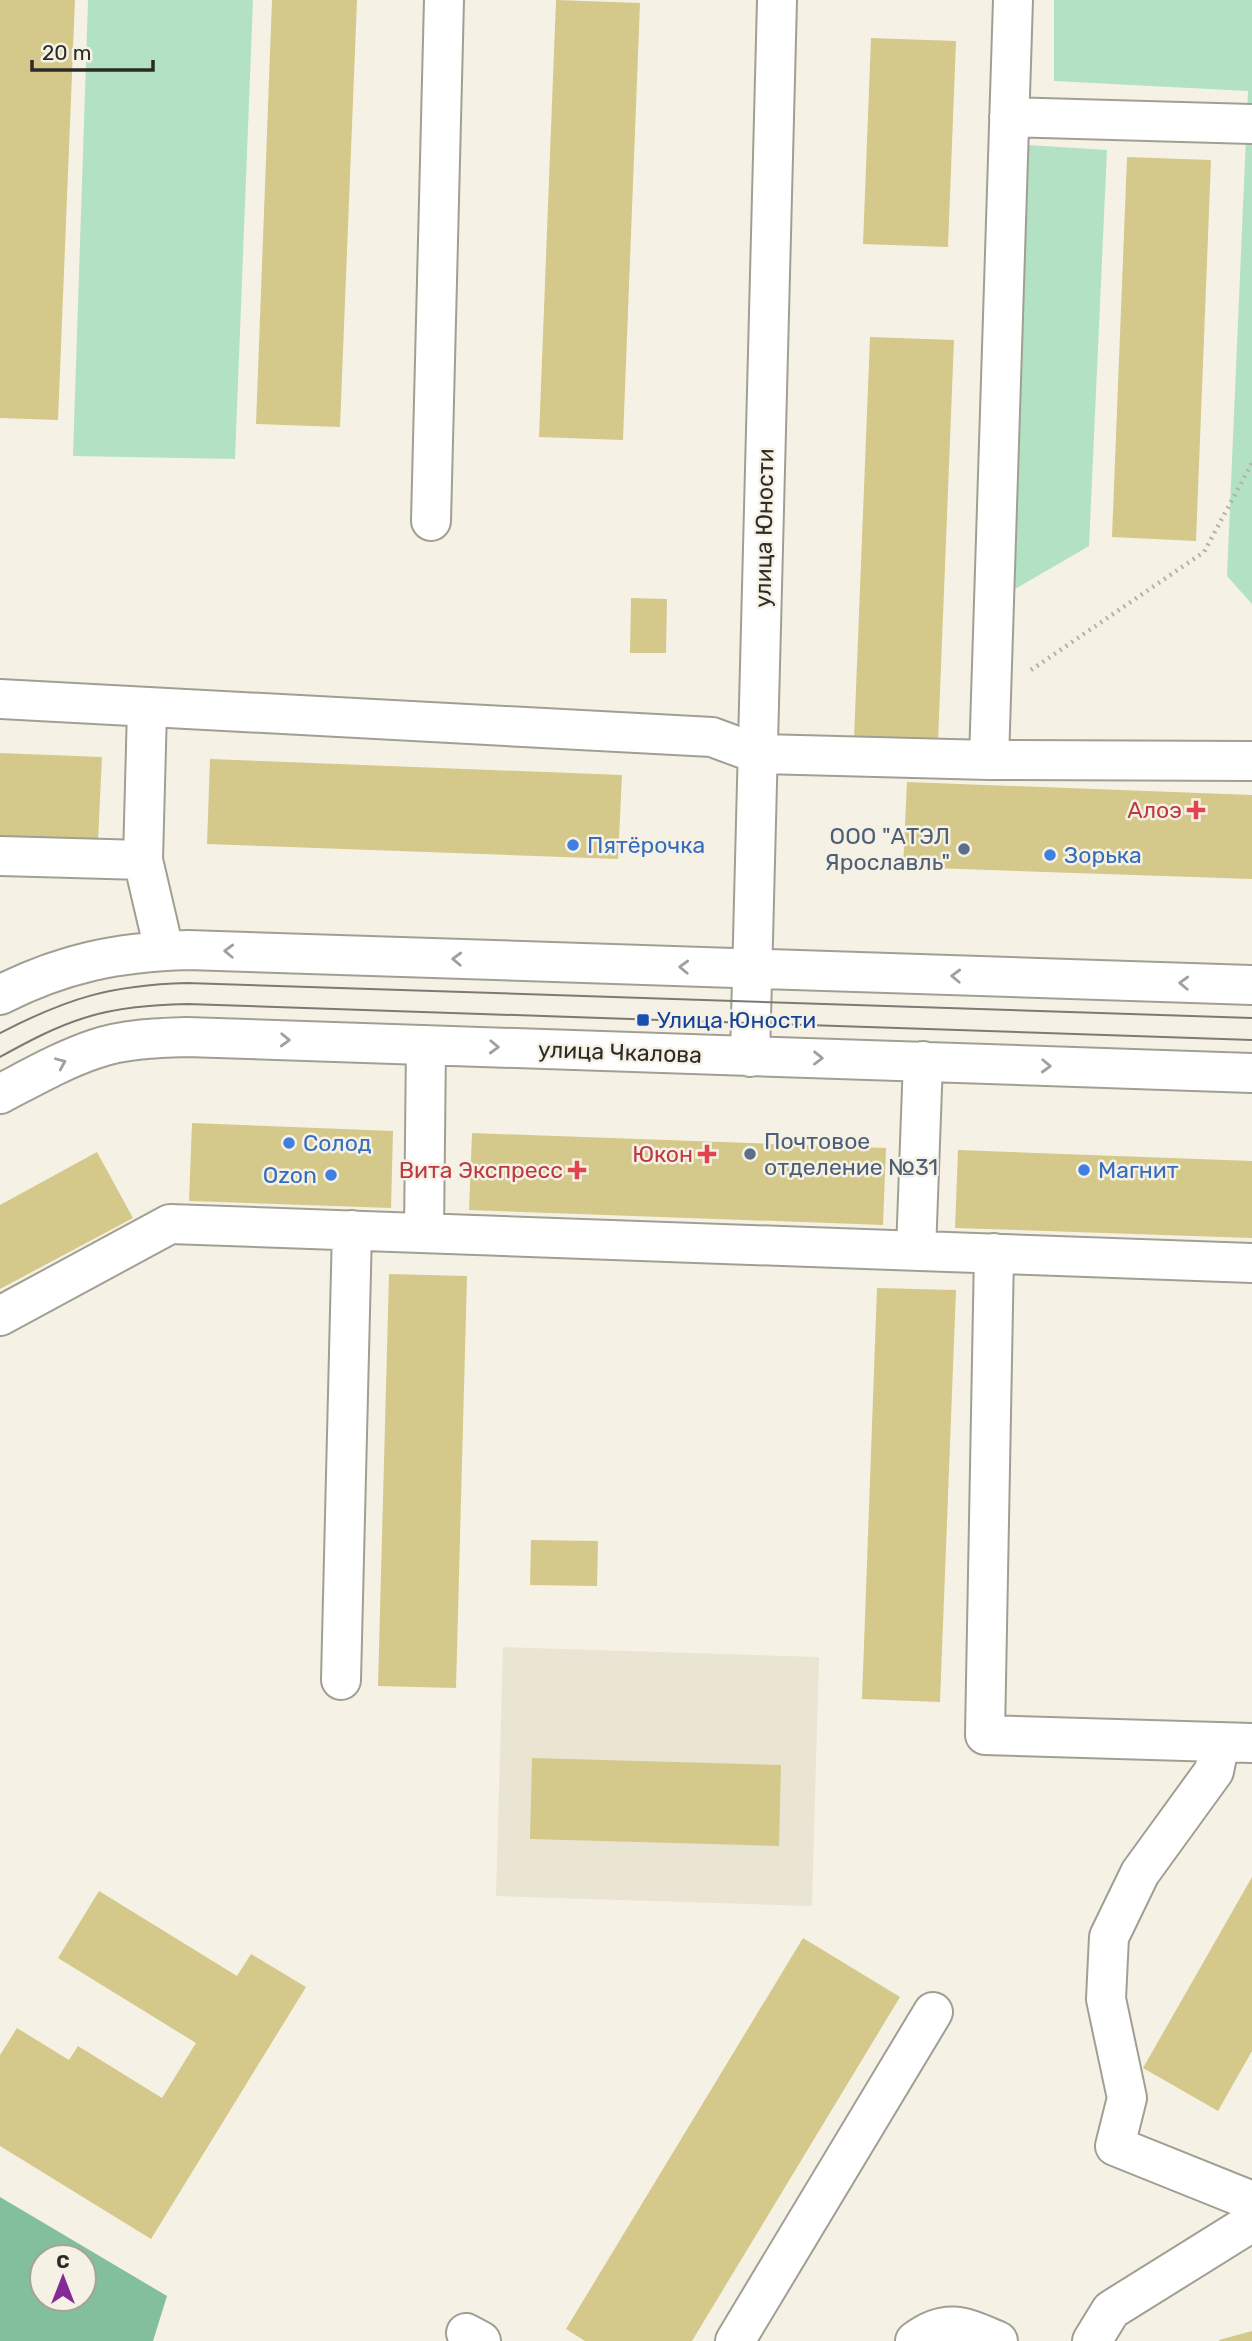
<svg xmlns="http://www.w3.org/2000/svg" width="1252" height="2341" viewBox="0 0 1252 2341" font-family="Rubik,sans-serif">
<style>
.built{fill:#e9e5d2}
.green{fill:#b3e1c4}
.forest{fill:#83bf9a;fill-rule:evenodd}
.building{fill:#d4c98a}
.lines{fill:none;stroke-linecap:round;stroke-linejoin:round}
.minor-casing{stroke:#a19f93;stroke-width:42}
.path{stroke:#b4b2a8;stroke-width:4.5;stroke-dasharray:2 5;stroke-linecap:butt}
.minor{stroke:#fff;stroke-width:38}
.tram{stroke:#7c7a72;stroke-width:2}
.oneway{stroke:#a0a09d}
.health-dot{fill:#e0444e;stroke:#f5f2e5;stroke-width:2.5}
.shop-dot{fill:#3f7fe0;stroke:#f5f2e5;stroke-width:2.5}
.service-dot{fill:#5c6f8a;stroke:#f5f2e5;stroke-width:2.5}
.transit-dot{fill:#1a4fb4;stroke:#f5f2e5;stroke-width:2.5}
.labels{text-anchor:middle;dominant-baseline:central;stroke-width:5;stroke-linejoin:round;paint-order:stroke}
.street-label{font-size:23px;fill:#2c2b26;stroke:#f5f2e5}
.health-label{font-size:23px;fill:#be3a42;stroke:#f5f2e5;text-anchor:end}
.service-label{font-size:23px;fill:#4e5e75;stroke:#f5f2e5;text-anchor:end}
.shop-label{font-size:23px;fill:#366cbe;stroke:#f5f2e5;text-anchor:start}
.transit-label{font-size:23px;fill:#164399;stroke:#f5f2e5;text-anchor:start}
</style>
<rect width="100%" height="100%" fill="#f5f2e5"/>
<path class="built" d="M503,1647L819,1657L812,1906L496,1896Z"/>
<path class="green" d="M88,0H253L235,459L73,456Z
M1054,0H1252V604L1227,576L1248,91L1054,81Z
M1028,145L1107,150L1089,546L1015,589Z"/>
<path class="forest" d="M0,2197L167,2296L153,2341H0ZM42,2257H84V2299H42Z"/>
<path class="building" d="M0,0H75L58,420L0,418Z
M272,0H357L340,427L256,424Z
M556,0L640,3L623,440L539,437Z
M871,38L956,41L948,247L863,244Z
M1127,157L1211,160L1196,541L1112,537Z
M870,337L954,340L938,742L854,739Z
M631,598L667,599L666,653H630Z
M0,753L102,757L98,841L0,851Z
M210,759L622,775L618,859L207,844Z
M907,782L1252,795V879L903,867Z
M192,1123L393,1131L391,1208L189,1201Z
M472,1133L886,1148L883,1225L469,1210Z
M958,1150L1252,1161V1238L955,1228Z
M97,1152L133,1218L0,1289V1205Z
M389,1274L467,1276L456,1688L378,1686Z
M877,1288L956,1290L940,1702L862,1699Z
M531,1540L598,1541L597,1586L530,1585Z
M532,1758L781,1765L779,1846L530,1839Z
M1252,1877V2051L1218,2111L1143,2068Z
M99,1891L237,1976L251,1954L306,1987L151,2239L0,2146V2055L17,2028L69,2060L78,2046L162,2098L196,2043L58,1958Z
M803,1938L900,1997L692,2341H585L566,2329Z
M1252,2331V2341H1219V2340Z"/>
<g class="lines">
<defs>
<path id="minor" d="M1009,117L1252,124
M431,521L444,0
M0,699L712,737L758,754L989,760L1252,761
M989,760L1013,0
M0,856L143,860L164,950
M143,860L147,709
M0,995C63,963 118,952 188,950L1252,985
M750,1057L777,0
M0,1094C31,1078 62,1060 95,1049C124,1039 156,1038 187,1037L1252,1073
M424,1233L426,1045
M916,1251L923,1061
M994,1253L985,1735L1252,1743
M0,1316L170,1224L1252,1263
M341,1680L352,1230
M1220,1742L1214,1771L1140,1873L1109,1937L1106,1999L1127,2098L1115,2146L1252,2201
M466,2333L481,2341
M735,2341L933,2012
M915,2341C947,2317 965,2327 998,2341
M1092,2341L1111,2310L1252,2222"/>
</defs>
<use href="#minor" class="minor-casing"/>
<path class="path" d="M1031,670L1204,552L1252,463"/>
<use href="#minor" class="minor"/>
<path class="tram" d="M0,1033C68,998 111,985 187,983L1252,1018
M0,1057C27,1042 55,1027 84,1018C118,1007 153,1005 187,1004L1252,1040"/>
</g>
<defs><path id="oneway-chevron" d="M-2-3.5L2.5 0L-2 3.5" fill="none" stroke-width="1.6" stroke-linecap="round" stroke-linejoin="round" transform="scale(1.75)"/></defs>
<g class="oneway">
<use href="#oneway-chevron" transform="translate(229 951) rotate(-178)"/>
<use href="#oneway-chevron" transform="translate(457 959) rotate(-178)"/>
<use href="#oneway-chevron" transform="translate(684 967) rotate(-178)"/>
<use href="#oneway-chevron" transform="translate(956 976) rotate(-178)"/>
<use href="#oneway-chevron" transform="translate(1184 983) rotate(-178)"/>
<use href="#oneway-chevron" transform="translate(285 1040) rotate(2)"/>
<use href="#oneway-chevron" transform="translate(494 1047) rotate(2)"/>
<use href="#oneway-chevron" transform="translate(818 1058) rotate(1)"/>
<use href="#oneway-chevron" transform="translate(61 1063) rotate(-23)"/>
<use href="#oneway-chevron" transform="translate(1046 1066) rotate(2)"/>
</g>
<g class="health-dot">
<path d="M1192.5 799.5h7v7h7v7h-7v7h-7v-7h-7v-7h7z"/>
<path d="M703.5 1143.5h7v7h7v7h-7v7h-7v-7h-7v-7h7z"/>
<path d="M573.5 1159.5h7v7h7v7h-7v7h-7v-7h-7v-7h7z"/>
</g>
<g class="shop-dot">
<circle cx="573" cy="845" r="7"/>
<circle cx="1050" cy="855" r="7"/>
<circle cx="289" cy="1143" r="7"/>
<circle cx="1084" cy="1170" r="7"/>
<circle cx="331" cy="1175" r="7"/>
</g>
<g class="service-dot">
<circle cx="964" cy="849" r="7"/>
<circle cx="750" cy="1154" r="7"/>
</g>
<rect class="transit-dot" x="636" y="1013" width="14" height="14" rx="3.5"/>
<g class="labels">
<g class="street-label">
<text transform="translate(764 528) rotate(-89)">улица Юности</text>
<text transform="translate(620 1052) rotate(2)">улица Чкалова</text>
</g>
<g class="health-label">
<text x="1182" y="810">Алоэ</text>
<text x="693" y="1154">Юкон</text>
<text x="563" y="1170">Вита Экспресс</text>
</g>
<g class="service-label">
<text x="950" y="836">ООО "АТЭЛ<tspan x="950" dy="26">Ярославль"</tspan></text>
<text x="764" y="1141" text-anchor="start">Почтовое<tspan x="764" dy="26">отделение №31</tspan></text>
</g>
<g class="shop-label">
<text x="587" y="845">Пятёрочка</text>
<text x="1064" y="855">Зорька</text>
<text x="303" y="1143">Солод</text>
<text x="1098" y="1170">Магнит</text>
<text x="317" y="1175" text-anchor="end">Ozon</text>
</g>
<g class="transit-label">
<text x="657" y="1020">Улица Юности</text>
</g>
</g>
<g transform="translate(63 2278)"><circle r="33" fill="#f5f2e5" stroke="#a5a299" stroke-width="2"/>
<path d="M0-5L12 26L0 18L-12 26Z" fill="#852b98"/>
<text y="-10" font-size="19" font-weight="bold" text-anchor="middle" fill="#2c2b26">С</text>
</g>
<path d="M32 60v10h121v-10" fill="none" stroke="#2c2b26" stroke-width="3.5"/>
<text x="42" y="60" font-size="21" fill="#2c2b26" stroke="#f5f2e5" stroke-width="5" paint-order="stroke">20 m</text>
</svg>
